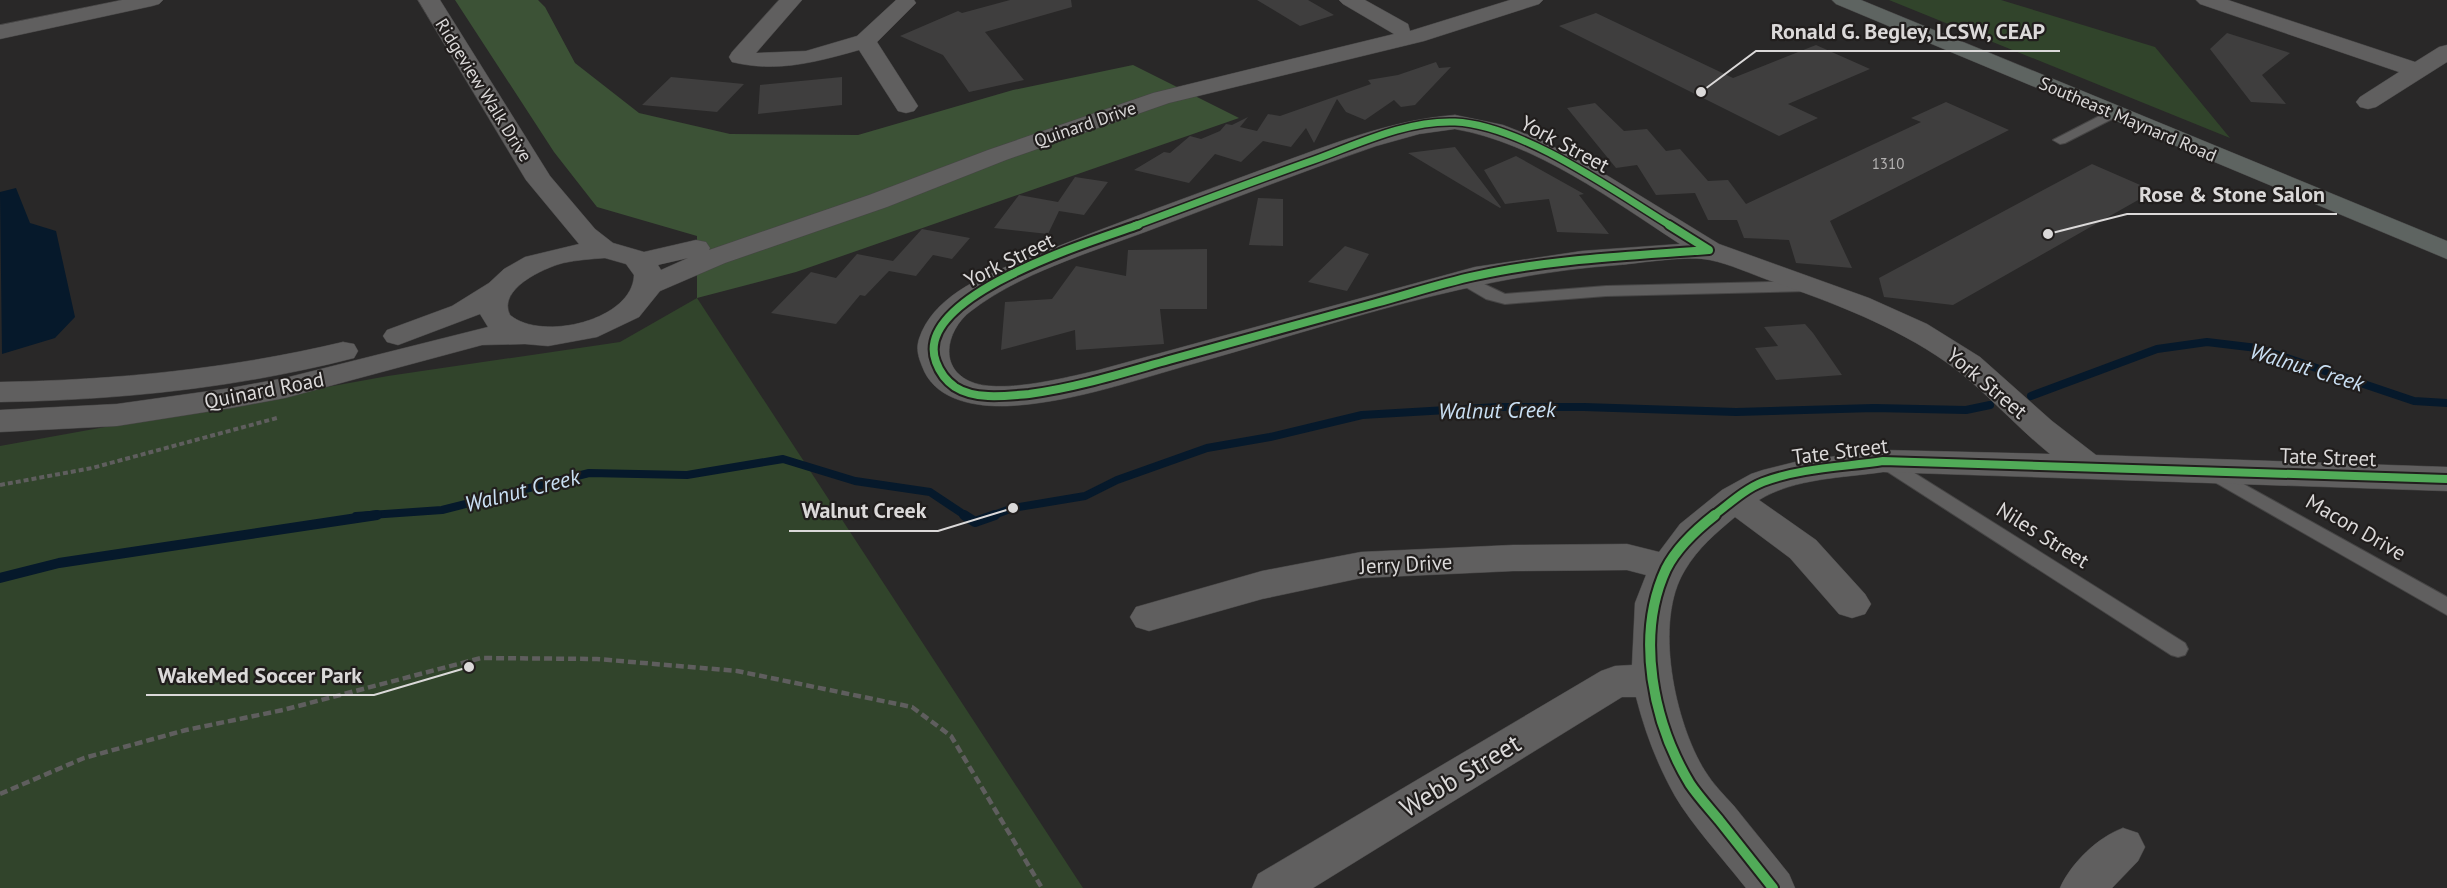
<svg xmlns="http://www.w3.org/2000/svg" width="2447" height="888" viewBox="0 0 2447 888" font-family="'PT Sans',sans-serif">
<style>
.green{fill:#31442b}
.forest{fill:#3c5236}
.water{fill:#06192b}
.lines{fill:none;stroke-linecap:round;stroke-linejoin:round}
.stream-far1{stroke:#06192b;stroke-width:8}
.stream{stroke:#06192b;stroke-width:10}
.building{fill:#3f3e3e}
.lane-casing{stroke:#464545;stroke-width:2}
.street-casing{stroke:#464545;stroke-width:1}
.primary-casing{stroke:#464545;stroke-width:1}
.path-far1{stroke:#5f5e5e;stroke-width:4;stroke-dasharray:5 3;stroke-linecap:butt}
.path{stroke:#5f5e5e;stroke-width:4.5;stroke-dasharray:8 4;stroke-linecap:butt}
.lane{fill:#605f5f;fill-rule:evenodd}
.street{fill:#605f5f;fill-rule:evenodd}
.primary{fill:#5e6461;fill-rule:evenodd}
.cycleway-far2-casing{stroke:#211e1d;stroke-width:10}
.cycleway-far1-casing{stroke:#211e1d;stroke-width:12}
.cycleway-casing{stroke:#211e1d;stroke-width:14}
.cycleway-far2{stroke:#51ab58;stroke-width:7}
.cycleway-far1{stroke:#51ab58;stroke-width:8}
.cycleway{stroke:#51ab58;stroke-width:10}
.labels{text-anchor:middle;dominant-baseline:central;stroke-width:4.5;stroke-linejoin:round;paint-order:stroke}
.far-number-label{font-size:15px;fill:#b4b2b2}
.far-street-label{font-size:18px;fill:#dbd9d9;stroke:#211e1d}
.street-label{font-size:21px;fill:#dbd9d9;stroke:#211e1d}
.water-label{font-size:22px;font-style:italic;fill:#cae0f4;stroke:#211e1d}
.near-street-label{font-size:26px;fill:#dbd9d9;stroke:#211e1d}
.leader{fill:none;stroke:#dbd9d9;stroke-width:2}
.callout-dot{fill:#dbd9d9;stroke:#211e1d;stroke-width:2}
.callout-label{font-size:22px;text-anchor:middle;font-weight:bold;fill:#dbd9d9;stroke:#211e1d;stroke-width:4.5;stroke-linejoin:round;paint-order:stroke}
</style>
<rect width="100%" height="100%" fill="#292828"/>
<path class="green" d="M1889,0H2001L2155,47L2230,138Z
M697,298L1083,888H0V446L388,376L620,342Z"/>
<path class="forest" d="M455,0H538L545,7L575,63L639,113L730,134L858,135L1013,90L1133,65L1239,118L796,272L697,298V236L597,207L554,152Z"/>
<path class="water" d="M16,188L30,223L56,231L75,317L55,338L2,354L0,192Z"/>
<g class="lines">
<path class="stream-far1" d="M2031,396L2157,349L2207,342L2257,348L2414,401L2447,403
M356,516L442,510L589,473L687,475L783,459L855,481L930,492L966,516
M991,516L1013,508L1085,496L1117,480L1207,448L1270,437L1362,415L1498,407H1584L1736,412L1874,408L1966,410L1990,405"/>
<path class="stream" d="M964,515L975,522L995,515
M0,578L59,563L377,515"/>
</g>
<path class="building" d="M1010,0H1071L1072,7L985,32L1024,80L969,92L943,55L900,36L958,11L962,13Z
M1257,0H1308L1334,15L1300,26Z
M1596,13L1733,78L1816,45L1870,69L1788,104L1818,118L1779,136L1559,26Z
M2227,33L2290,53L2262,75L2286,104L2251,102L2210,49Z
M1436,62L1439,68L1451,67L1415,105L1401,107L1394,100L1365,120L1346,112L1337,99L1314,143L1306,128L1291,147L1263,141L1241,162L1215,154L1189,183L1134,170L1164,152L1170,153L1190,136L1201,139L1220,131L1226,124L1232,125L1248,117L1240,127L1257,131L1268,114L1280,116L1371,84L1368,80L1398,75Z
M671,77L744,84L717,112L642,105Z
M842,77V105L758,114L760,85Z
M1946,102L2009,130L1830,221L1852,268L1796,263L1789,240L1744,238L1737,220H1708L1695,193L1656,195L1637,165L1616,168L1567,108L1595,103L1624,131L1647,129L1666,151L1680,149L1708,181L1728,180L1746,204L1921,122L1911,118Z
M1455,147L1501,207L1500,208L1408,153Z
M1516,156L1584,194L1579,195L1609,234L1557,232L1549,199L1505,204L1484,170Z
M2092,164L2154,191L1953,305L1884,297L1879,278Z
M1075,177L1108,182L1084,215L1059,211L1048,234L994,228L1019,195L1058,202Z
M1258,198L1283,199V246L1249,245Z
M922,229L970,238L952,259L933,255L916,276L889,271L865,296L860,295L836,324L771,313L811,272L836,278L857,254L893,261Z
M1345,246L1369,254L1347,291L1308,282Z
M1207,249V309H1160L1164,344L1076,350L1075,330L1001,350L1005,302L1052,299L1076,266L1126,276L1128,250Z
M1805,324L1813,333L1842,375L1776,380L1755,348L1778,346L1764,327Z"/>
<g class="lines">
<defs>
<path id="lane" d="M2113,109L2118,110L2120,113L2118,116L2065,143L2060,144L2053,140Z
M1463,274L1505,294L1606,286L1809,281L1817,286L1809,291L1606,296L1505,304L1486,299L1457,282L1455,279Z
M1883,455L1889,457L2185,643L2188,649L2185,655L2178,657L2171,655L1877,465L1874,461L1877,457Z
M2211,466L2447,597V615L2204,476L2202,472L2204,468Z"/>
<path id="street" d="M122,0H163L159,4L152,6L0,39V25Z
M418,0H440L550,176L595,229L613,243L644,252L696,240L706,242L710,248L709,250L869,195L988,150L1153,93L1394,34L1343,4L1339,0H1365L1408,24L1410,31L1510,0H1543L1539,4L1424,41L1169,103L1006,160L887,207L725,263L660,291L639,317L597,337L548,346L525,344L482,345L285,398L231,408L117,426L0,432V410L117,404L231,388L285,378L488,327L480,314L398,345L387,342L383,336L387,330L452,306L489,283L504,269L525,257L579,244L526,180ZM605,258L626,264L634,275C633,320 542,342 510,315C497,289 544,268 563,263C577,260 591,259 605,258ZM688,258L661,270L658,265Z
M779,0H802L756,53L806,51L857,36L896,0H914L916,3L877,42L918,106L914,111L906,113L898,111L859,50C816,62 777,73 732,62L729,57L732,52Z
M2196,0H2228L2415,62L2439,47L2447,45V62L2376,107L2368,109L2360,107L2356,102L2360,97L2399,72L2200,4Z
M1455,115L1503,125L1539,139L1608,176L1719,244L1869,298L1927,324L1980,357L2052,421L2096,455L2447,467V491L1883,472C1842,478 1795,478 1759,500L1816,540L1865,594L1871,604L1865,614L1852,618L1839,614L1790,558L1735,517C1716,533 1698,548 1685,570C1653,621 1675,723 1705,771C1713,784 1724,795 1734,806C1752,829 1771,851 1789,874L1795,888H1746C1724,860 1692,825 1675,796C1657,764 1645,732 1636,697H1622L1313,888H1252L1258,874L1601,671L1615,666L1632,665L1635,603L1646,575L1627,570L1513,571L1361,578L1262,599L1149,631L1136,627L1130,617L1136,607L1262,571L1361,552L1513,545L1627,544L1659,552L1680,524L1722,490L1751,474L1763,470L1799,461L1883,450L2050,454C2014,425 1984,389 1946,362C1893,325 1831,302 1771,281C1751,274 1730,264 1710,260C1690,255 1640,263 1618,265C1473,275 1335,324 1196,363C1135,380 1071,403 1007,406C974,407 934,400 922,366C918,356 916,349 919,339C934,292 995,271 1036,255C1113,224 1191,196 1269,167C1330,145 1390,120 1455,115ZM1455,129C1536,143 1612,200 1680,244L1582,251L1475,267L1095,371C1064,378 998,395 969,381C937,366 948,328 971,311C1019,274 1088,253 1145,232C1222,203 1298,173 1376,146L1419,134Z
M343,342L354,344L358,351L354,358C237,388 120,400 0,402V382C116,380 230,369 343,342Z
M2123,828L2138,833L2145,847L2138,861L2112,888H2060C2071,863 2098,837 2123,828Z"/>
<path id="primary" d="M1832,0H1861L2447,241V259L1836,4Z"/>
</defs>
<use href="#lane" class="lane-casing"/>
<use href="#street" class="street-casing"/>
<use href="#primary" class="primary-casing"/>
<path class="path-far1" d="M0,485L92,468L277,418"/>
<path class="path" d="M0,794L84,758L186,730L283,710L481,658L597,659L737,671L912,707L951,736L1042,888"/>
<use href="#lane" class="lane"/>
<use href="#street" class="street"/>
<use href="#primary" class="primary"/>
<defs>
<path id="cycleway-far2" d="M1134,226C1194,204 1254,181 1314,160C1358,144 1407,120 1455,122C1522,125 1614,191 1671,226"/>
<path id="cycleway-far1" d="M1138,225C1093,241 911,296 936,362C940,373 945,380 955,387C975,400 1006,396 1029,394C1076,388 1123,373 1169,360C1238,341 1307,322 1376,303C1409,294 1442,283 1475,276C1551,259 1631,256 1709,250L1669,225
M1713,516C1729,504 1745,489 1763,482C1800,468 1844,467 1883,461L2447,479"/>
<path id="cycleway" d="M1715,515C1697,529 1677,547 1666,569C1635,636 1653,723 1690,784C1698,796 1709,808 1719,820C1737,843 1755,865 1773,888"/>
</defs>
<use href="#cycleway-far2" class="cycleway-far2-casing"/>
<use href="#cycleway-far1" class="cycleway-far1-casing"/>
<use href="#cycleway" class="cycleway-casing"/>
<use href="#cycleway-far2" class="cycleway-far2"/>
<use href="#cycleway-far1" class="cycleway-far1"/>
<use href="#cycleway" class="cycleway"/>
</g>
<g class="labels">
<g class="far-number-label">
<text x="1888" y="163">1310</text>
</g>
<g class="far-street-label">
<text transform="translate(484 90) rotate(58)">Ridgeview Walk Drive</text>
<text transform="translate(2128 119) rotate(23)">Southeast Maynard Road</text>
<text transform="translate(1085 124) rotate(-19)">Quinard Drive</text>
</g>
<g class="street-label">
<text transform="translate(1565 144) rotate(28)">York Street</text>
<text transform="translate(1009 260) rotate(-26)">York Street</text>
<text transform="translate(1987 383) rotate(40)">York Street</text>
<text transform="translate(264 390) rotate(-11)">Quinard Road</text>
<text transform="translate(1840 451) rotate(-7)">Tate Street</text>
<text transform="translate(2328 457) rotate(2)">Tate Street</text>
<text transform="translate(2356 527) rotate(30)">Macon Drive</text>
<text transform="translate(2043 535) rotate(32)">Niles Street</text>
<text transform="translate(1406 564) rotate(-3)">Jerry Drive</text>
</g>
<g class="water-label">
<text transform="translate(2307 367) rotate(17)">Walnut Creek</text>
<text transform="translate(1497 410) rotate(-1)">Walnut Creek</text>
<text transform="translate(522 490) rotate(-14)">Walnut Creek</text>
</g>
<g class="near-street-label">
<text transform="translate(1460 775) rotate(-31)">Webb Street</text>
</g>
</g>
<path class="leader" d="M1701 92L1756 51H2060M2048 234L2127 214H2337M1013 508L938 531H789M469 667L374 695H146"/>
<g class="callout-dot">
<circle cx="1701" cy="92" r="6"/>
<circle cx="2048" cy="234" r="6"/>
<circle cx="1013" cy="508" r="6"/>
<circle cx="469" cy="667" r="6"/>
</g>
<g class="callout-label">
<text x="1908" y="39">Ronald G. Begley, LCSW, CEAP</text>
<text x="2232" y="202">Rose &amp; Stone Salon</text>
<text x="864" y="518">Walnut Creek</text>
<text x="260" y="683">WakeMed Soccer Park</text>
</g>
</svg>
